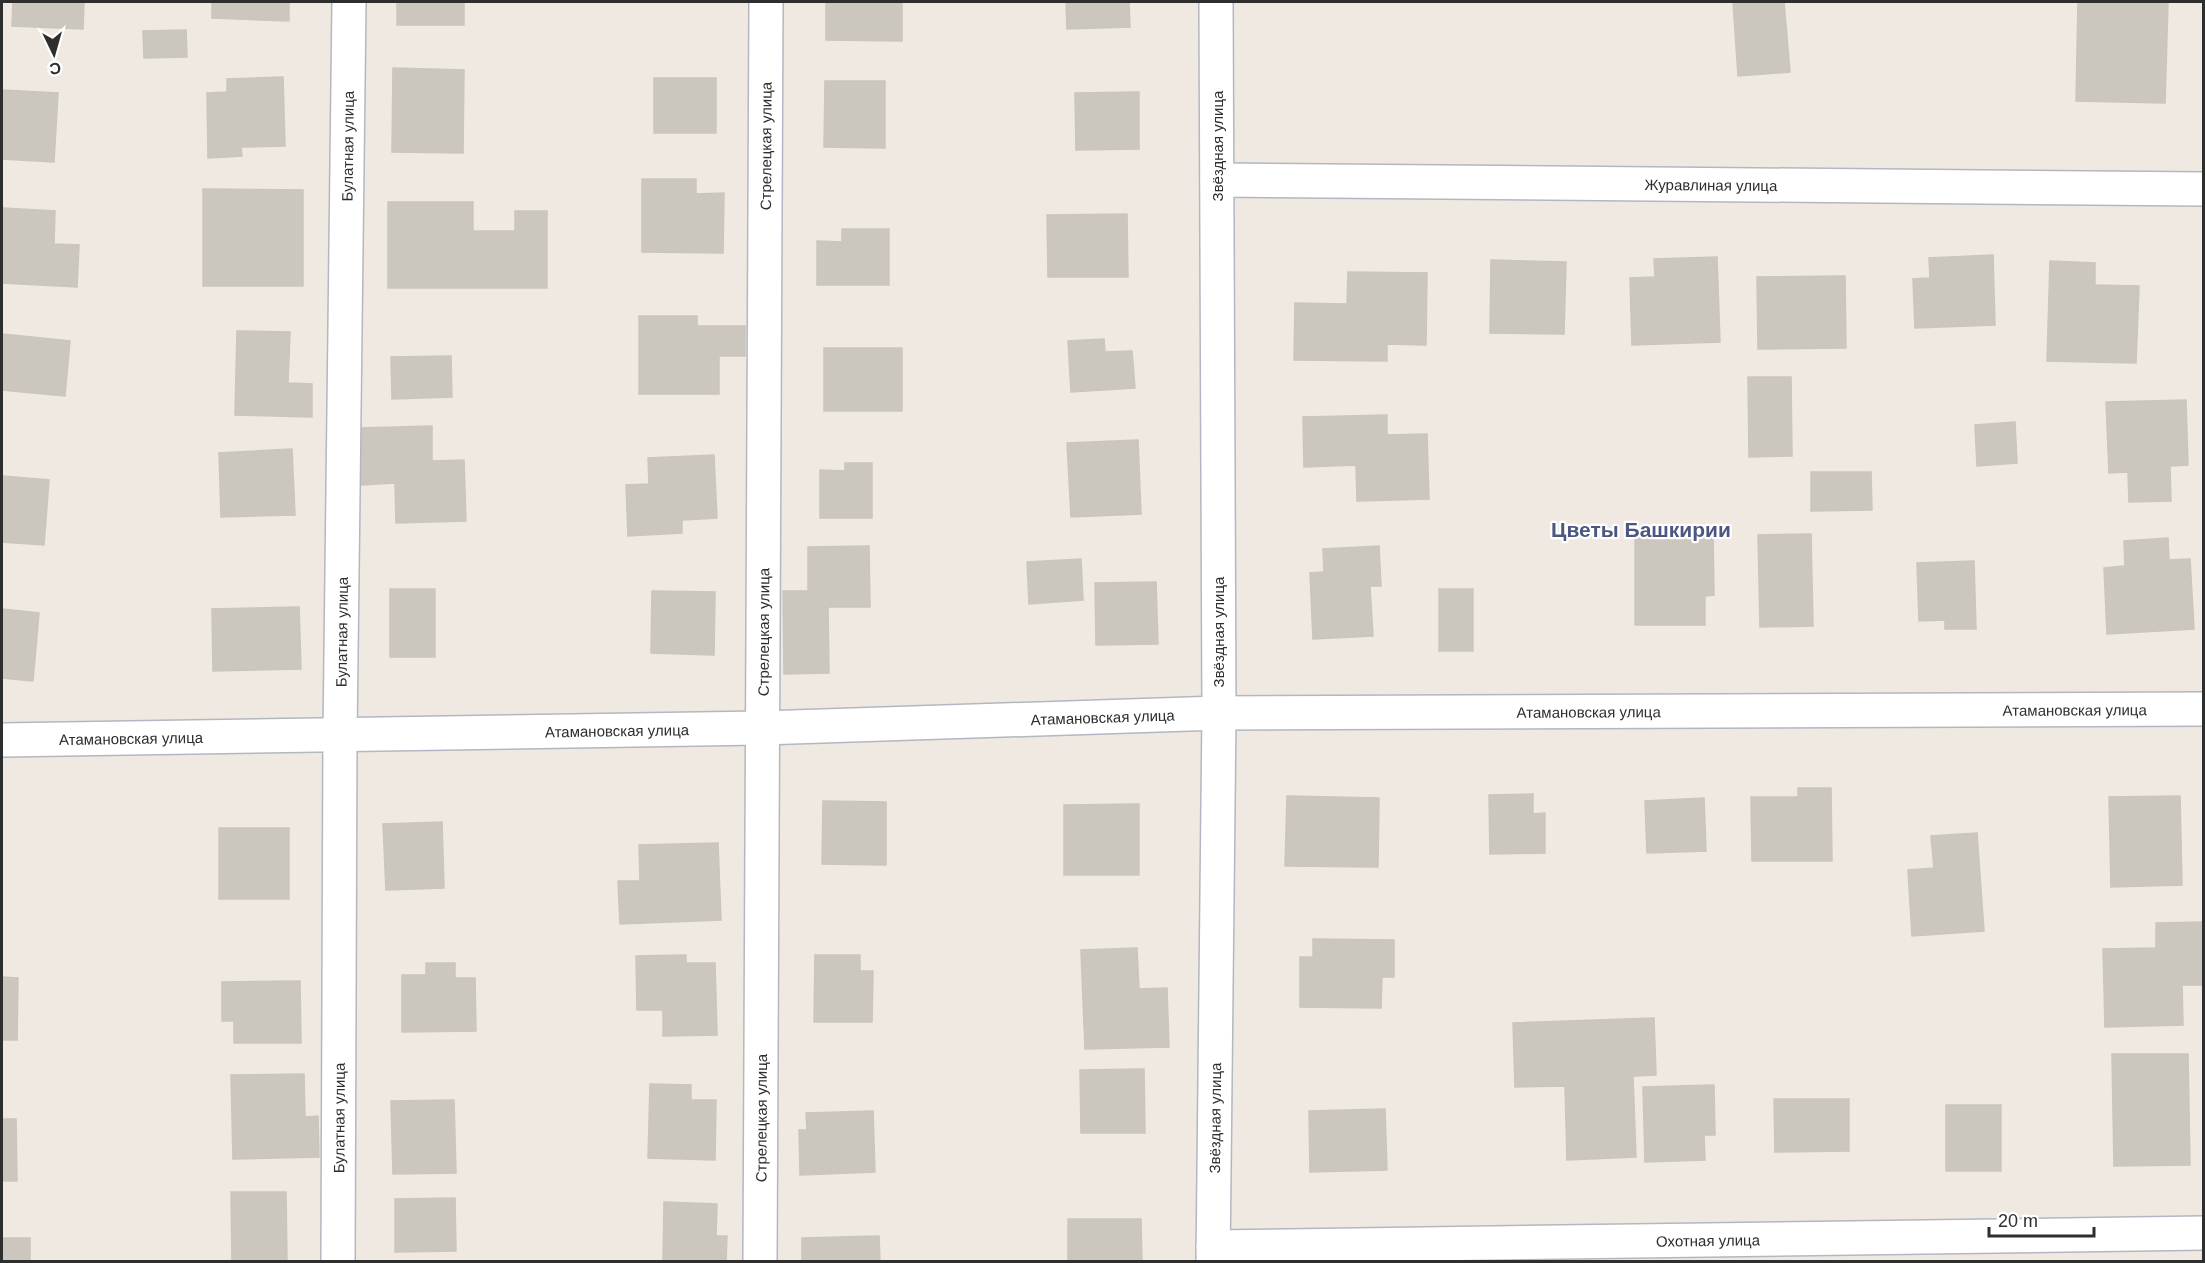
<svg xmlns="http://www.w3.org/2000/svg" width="2205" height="1263" viewBox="0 0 2205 1263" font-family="Arial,sans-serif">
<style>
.building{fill:#cbc7bf;stroke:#cbc5ba;stroke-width:1.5}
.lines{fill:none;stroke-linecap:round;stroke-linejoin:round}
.minor-casing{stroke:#b4b7c1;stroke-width:36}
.minor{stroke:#fff;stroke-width:33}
.labels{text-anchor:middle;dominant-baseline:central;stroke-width:4.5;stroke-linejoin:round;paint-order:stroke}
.street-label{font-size:15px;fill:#2e2e2e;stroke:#fff}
.district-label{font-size:21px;font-weight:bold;fill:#4d5680;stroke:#fff}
</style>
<rect width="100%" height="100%" fill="#efe9e1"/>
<path class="building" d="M13,2H84L83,29L12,26Z
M212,2H289V21L212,18Z
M397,2H464V25H397Z
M826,2H902V41L826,40Z
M1066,2H1129L1130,27L1067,29Z
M1733,2H1784L1790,72L1738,76Z
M2078,2H2168L2165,103L2076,101Z
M186,30L187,57L144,58L143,31Z
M393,68L464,70L463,153L392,152Z
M283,77L285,146L241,147L242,156L208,158L207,93L227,92V79Z
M654,78H716V133H654Z
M825,81H885V148L824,147Z
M2,90L58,93L54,162L2,159Z
M1139,92V149L1076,150L1075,93Z
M642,179H696V194L724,193L723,253L642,252Z
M203,189L303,190V286H203Z
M388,202H473V231H515V211H547V288H388Z
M2,208L55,211L54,244L79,245L77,287L2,283Z
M1127,214L1128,277H1048L1047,215Z
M842,229H889V285H817V241L842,242Z
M1993,255L1995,325L1915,328L1913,279L1930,278L1929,258Z
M1717,257L1720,342L1632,345L1630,278L1655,277L1654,259Z
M1491,260L1566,262L1564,334L1490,333Z
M2050,261L2095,263V285L2139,286L2136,363L2047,361Z
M1348,272L1427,273L1426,345L1387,344V361L1294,360L1295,303L1347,304Z
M1845,276L1846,348L1758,349L1757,277Z
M639,316H697V326H745V356H719V394H639Z
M237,331L290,332L288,383L312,384V417L235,415Z
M2,334L70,341L65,396L2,390Z
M1104,339L1105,352L1132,351L1135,388L1071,392L1068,341Z
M824,348H902V411H824Z
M451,356L452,397L392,399L391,357Z
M1748,377H1791L1792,456L1749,457Z
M2186,400L2188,465L2170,466L2171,501L2129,502L2128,472L2109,473L2106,402Z
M1387,415V435L1427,434L1429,499L1357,501L1356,465L1304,467L1303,417Z
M2015,422L2017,463L1977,466L1975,425Z
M432,426V461L464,460L466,521L396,523L395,483L361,485L360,428Z
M1138,440L1141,514L1071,517L1067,443Z
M292,449L295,515L221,517L219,453Z
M714,455L717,518L682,520V533L628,536L626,485L649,484L648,458Z
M845,463H872V518H820V470L845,471Z
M1811,472H1871L1872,510L1811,511Z
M2,476L49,480L44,545L2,542Z
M1635,533H1713L1714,595L1705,596V625H1635Z
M1811,534L1813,626L1760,627L1758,535Z
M2168,538L2169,560L2190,559L2194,629L2107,634L2104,568L2125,566L2124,541Z
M869,546L870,607H828L829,673L784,674L783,591H808V547Z
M1379,546L1381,586H1370L1373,636L1313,639L1310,573L1324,572L1323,549Z
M1081,559L1083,600L1029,604L1027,562Z
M1974,561L1976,629H1945V620L1919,621L1917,563Z
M1156,582L1158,644L1096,645L1095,583Z
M390,589H435V657H390Z
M1439,589H1473V651H1439Z
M652,591L715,592L714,655L651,653Z
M299,607L301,669L213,671L212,609Z
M2,609L39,613L33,681L2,678Z
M1798,788H1831L1832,861H1752L1751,797H1798Z
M1533,794V814L1545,813V853L1490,854L1489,795Z
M1287,796L1379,798L1378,867L1285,866Z
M2180,796L2182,885L2111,887L2109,797Z
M1704,798L1706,851L1647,853L1645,801Z
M823,801L886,802V865L822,864Z
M1139,804V875H1064V805Z
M442,822L444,888L386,890L383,824Z
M219,828H289V899H219Z
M1977,833L1984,931L1912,936L1908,870L1934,868L1931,836Z
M718,843L721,920L620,924L618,881H640L639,845Z
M2204,922V985H2182L2183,1025L2105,1027L2103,949L2156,948V923Z
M1313,939L1394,940V977H1382L1381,1008L1300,1007V957H1313Z
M1137,948L1139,989L1167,988L1169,1047L1085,1049L1081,950Z
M686,955V963H715L717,1035L663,1036V1010H637L636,956Z
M815,955H860V971H873L872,1022H814Z
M426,963H455V978H475L476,1031L402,1032V975H426Z
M2,977L18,978L17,1040H2Z
M300,981L301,1043H234V1021H222V982Z
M1654,1018L1656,1075L1633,1076L1636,1157L1567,1160L1565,1086L1515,1087L1513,1023Z
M2112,1054H2188L2190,1165L2114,1166Z
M1144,1069L1145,1133H1081L1080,1070Z
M304,1074L305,1117L318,1116L319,1157L233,1159L231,1075Z
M650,1084L691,1085V1100H716L715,1160L648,1158Z
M1714,1085L1715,1135H1704L1705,1160L1645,1162L1643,1087Z
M1774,1099H1849V1151L1775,1152Z
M454,1100L456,1173L393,1174L391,1101Z
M1946,1105H2001V1171H1946Z
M1385,1109L1387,1170L1310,1172L1309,1111Z
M873,1111L875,1172L800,1175L799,1130H807L806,1113Z
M2,1119H16L17,1181H2Z
M231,1192H286L287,1262H232Z
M455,1198L456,1251L395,1252V1199Z
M664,1202L717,1204L716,1236H727L726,1262H663Z
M1068,1219H1141L1142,1262H1068Z
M879,1236L880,1262H802V1238Z
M2,1238H30V1262H2Z"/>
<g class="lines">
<defs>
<g id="minor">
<path id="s1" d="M1217,180L2204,189"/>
<path id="s2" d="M2,740L761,728L1219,713L2204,709"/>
<path id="s3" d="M1213,1247L2204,1233"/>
<path id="s4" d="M338,1262L340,736L349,2"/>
<path id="s5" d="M760,1262L766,2"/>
<path id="s6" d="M1213,1262L1219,713L1216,2"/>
</g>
</defs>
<use href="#minor" class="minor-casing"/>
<use href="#minor" class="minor"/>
</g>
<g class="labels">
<g class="street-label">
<text stroke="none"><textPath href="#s4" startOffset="1116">Булатная улица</textPath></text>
<text stroke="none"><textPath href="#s5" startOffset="1116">Стрелецкая улица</textPath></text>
<text transform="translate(1217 146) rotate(-90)">Звёздная улица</text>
<text stroke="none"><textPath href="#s1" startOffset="494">Журавлиная улица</textPath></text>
<text stroke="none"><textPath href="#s4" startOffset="630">Булатная улица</textPath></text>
<text stroke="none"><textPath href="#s5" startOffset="630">Стрелецкая улица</textPath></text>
<text transform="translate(1218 632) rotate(-90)">Звёздная улица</text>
<text stroke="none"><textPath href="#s2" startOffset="2073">Атамановская улица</textPath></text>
<text stroke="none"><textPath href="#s2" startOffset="1587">Атамановская улица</textPath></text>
<text stroke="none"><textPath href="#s2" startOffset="1101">Атамановская улица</textPath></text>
<text stroke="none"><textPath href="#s2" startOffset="615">Атамановская улица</textPath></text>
<text stroke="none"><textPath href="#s2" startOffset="129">Атамановская улица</textPath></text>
<text stroke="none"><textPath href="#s4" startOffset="144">Булатная улица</textPath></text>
<text stroke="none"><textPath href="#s5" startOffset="144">Стрелецкая улица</textPath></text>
<text stroke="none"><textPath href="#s6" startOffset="144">Звёздная улица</textPath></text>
<text stroke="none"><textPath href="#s3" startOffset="495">Охотная улица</textPath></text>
</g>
<g class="district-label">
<text x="1641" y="529">Цветы Башкирии</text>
</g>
</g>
<rect width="2205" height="1263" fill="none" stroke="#2e2e2e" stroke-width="6"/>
<g transform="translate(54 54) rotate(175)" stroke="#ffffff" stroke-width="4.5" paint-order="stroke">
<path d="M0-4.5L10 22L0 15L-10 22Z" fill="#2e2e2e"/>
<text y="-9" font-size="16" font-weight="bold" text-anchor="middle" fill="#2e2e2e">С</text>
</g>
<path d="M1989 1227v9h105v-9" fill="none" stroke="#2e2e2e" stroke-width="3"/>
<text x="1998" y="1227" font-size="18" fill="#2e2e2e" stroke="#ffffff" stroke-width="4.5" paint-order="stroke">20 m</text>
</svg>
